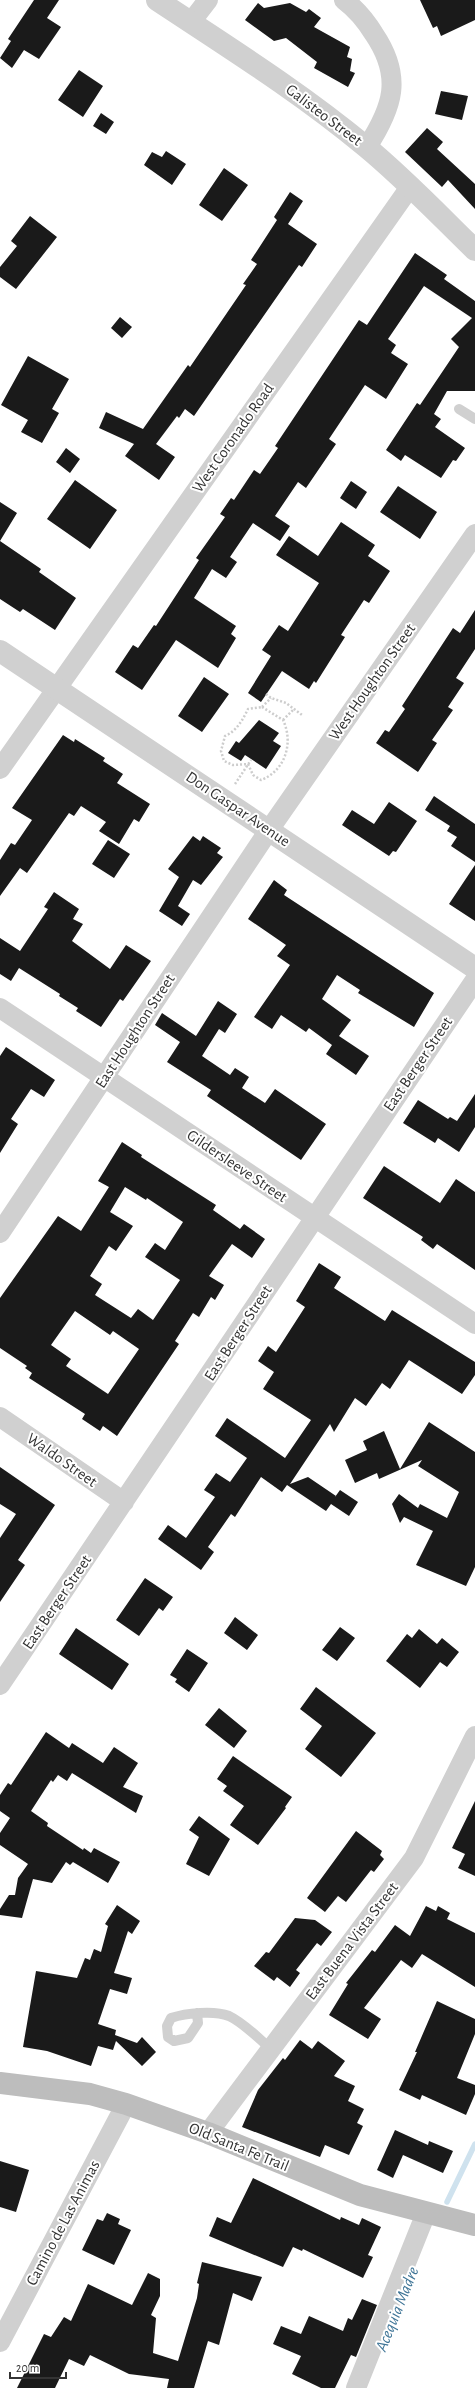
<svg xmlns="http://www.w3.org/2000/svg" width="475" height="2388" viewBox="0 0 475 2388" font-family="'Alegreya Sans',sans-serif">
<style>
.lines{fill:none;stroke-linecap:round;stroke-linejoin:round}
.stream{stroke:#cfe2ee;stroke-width:5.5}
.building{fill:#1a1a1a;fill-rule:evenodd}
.path{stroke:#cdcdcd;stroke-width:2.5;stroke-dasharray:2 2;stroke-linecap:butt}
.service{stroke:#d0d0d0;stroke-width:10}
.minor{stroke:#d0d0d0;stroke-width:20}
.tertiary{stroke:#d0d0d0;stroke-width:22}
.secondary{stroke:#bdbdbd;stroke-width:22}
.labels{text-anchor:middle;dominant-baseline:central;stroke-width:4;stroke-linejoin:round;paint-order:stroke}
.street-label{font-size:16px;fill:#333;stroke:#fff}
.water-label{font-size:17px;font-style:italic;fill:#3f7597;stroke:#fff}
</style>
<rect width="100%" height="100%" fill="#fff"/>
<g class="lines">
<path class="stream" d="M447,2202L475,2144"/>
</g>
<path class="building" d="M34,0H59L47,18L61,27L39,59L24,50L12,68L0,58L11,41L8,39Z
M420,0H475V20L441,36L437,26L433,28Z
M258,3L264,8L290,3L306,12L309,9L321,18L314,27L350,47L347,57L352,59L350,71L355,73L348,87L314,68L317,62L286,38L274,41L245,20Z
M79,70L103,86L83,117L58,100Z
M441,91L468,96L462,120L435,114Z
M101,113L114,122L106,134L93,126Z
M427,128L443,142L437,149L475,184V209L448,180L442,187L405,152Z
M166,151L186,164L172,185L144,165L152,152L162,157Z
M224,168L248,185L222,221L199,205Z
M290,192L303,201L288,224L317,244L302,267L299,265L194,416L185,409L179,418L177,416L156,444L175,457L159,480L125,456L134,444L99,428L106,412L143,429L188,365L190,367L246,285L243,284L257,264L251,260L277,220L274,217Z
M30,216L57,237L16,289L0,277V267L17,246L11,241Z
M415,253L447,275L444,279L475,301V391H447L434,414L441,419L435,427L465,448L456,461L453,460L441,478L405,455L401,461L386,450L417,403L420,405L459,347L451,339L472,318L424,286L388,339L396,345L391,353L408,364L386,399L365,385L329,439L336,444L306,488L298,482L275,516L290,526L280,541L253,523L230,557L237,562L226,578L212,569L194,598L236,626L231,634L236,638L218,668L176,640L142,690L115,672L133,645L138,648L154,625L156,626L199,560L196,558L225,517L220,514L231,498L234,500L254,470L260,474L278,448L275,446L359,320L367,325Z
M120,317L132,327L122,338L111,328Z
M28,356L69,379L52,409L59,413L42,443L21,432L28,420L1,405Z
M66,448L80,459L70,473L56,462Z
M75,480L117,510L90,549L47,519Z
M351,481L367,492L356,509L340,498Z
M398,486L437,512L420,539L380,512Z
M0,502L17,513L0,541L41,569L39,572L76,598L55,630L23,609L20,612L0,599Z
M341,522L375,545L368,556L390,571L369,603L364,600L341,635L345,637L316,683L314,681L309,689L282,671L261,702L248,693L271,656L262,650L279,625L288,631L319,583L276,555L289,536L318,556Z
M475,610V649L456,678L464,683L448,707L453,710L432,740L437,743L418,772L376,743L385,730L389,732L405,709L402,706L453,628L460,633Z
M204,677L229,694L202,732L178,716Z
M259,720L279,733L273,741L281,746L266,769L245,755L241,761L228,753L236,741L239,743Z
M63,735L74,742L75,739L105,758L103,761L123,774L117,783L150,804L139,822L134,819L119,844L99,831L106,822L81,806L74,816L69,813L27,873L20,868L0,896V860L11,843L15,845L32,820L12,808Z
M434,796L475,824V862L451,846L457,837L447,831L450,826L425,810Z
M389,802L417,821L396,852L393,851L389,856L342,825L352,810L374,824Z
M193,836L200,841L203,836L221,848L217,853L223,857L201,885L193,880L178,906L190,914L182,926L159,911L179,877L168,869Z
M108,840L130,854L114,878L92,864Z
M475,865V921L449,904Z
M274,880L287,890L284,895L434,993L414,1027L358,993L360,990L337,975L322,999L351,1020L339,1036L369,1056L356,1075L326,1054L332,1045L309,1028L306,1032L281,1015L272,1029L254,1017L290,965L277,956L286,945L248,919Z
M54,892L79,909L73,919L83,924L72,941L110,969L126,945L151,961L123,1001L120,999L101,1027L76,1011L78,1008L59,996L60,994L19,968L11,981L0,974V938L20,951L48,909L44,907Z
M218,1001L237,1014L225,1033L219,1029L202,1056L230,1075L235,1068L249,1077L242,1088L265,1103L275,1089L326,1124L301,1160L207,1096L211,1090L167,1062L180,1042L155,1025L162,1013L196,1036Z
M6,1047L55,1080L44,1097L31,1089L11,1119L18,1124L0,1153V1056Z
M475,1094V1127L459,1152L438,1138L435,1143L403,1123L418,1100L448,1119L450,1117L457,1121Z
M122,1142L142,1155L141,1157L216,1205L213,1210L240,1229L244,1224L265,1239L252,1258L232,1244L209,1276L224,1285L215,1300L211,1297L199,1317L193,1313L175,1341L179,1344L117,1436L103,1426L100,1431L82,1419L85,1414L29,1378L32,1373L25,1368L27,1366L0,1348V1298L58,1216L81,1231L109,1187L98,1181ZM125,1187L146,1200L147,1198L183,1222L165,1250L155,1243L145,1257L180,1280L153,1320L138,1309L131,1318L95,1295L102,1284L90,1276L109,1246L116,1251L133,1226L110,1212ZM75,1311L110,1335L113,1331L139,1349L108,1394L66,1366L71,1359L51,1345Z
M384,1166L440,1203L456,1179L475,1192V1270L437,1244L433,1249L421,1240L423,1237L363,1198Z
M319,1263L341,1277L334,1288L385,1321L392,1310L475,1362V1375L462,1394L409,1360L390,1389L382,1383L366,1406L355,1398L334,1432L330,1424L290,1484L308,1477L336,1496L335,1497L340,1490L358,1502L349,1516L331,1504L326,1511L287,1485L282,1492L261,1477L235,1517L231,1514L208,1547L214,1552L201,1570L158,1539L168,1525L186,1538L215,1497L204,1490L216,1473L230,1482L247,1458L215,1436L227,1418L285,1458L311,1420L263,1389L274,1372L258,1361L268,1346L276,1352L305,1307L296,1301Z
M429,1422L475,1452V1567L466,1586L416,1565L433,1531L404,1517L400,1523L392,1504L399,1494L418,1508L420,1504L447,1518L459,1492L418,1466L422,1460L379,1479L377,1473L355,1483L345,1460L367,1450L363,1441L384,1431L400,1469Z
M0,1467L55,1505L18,1560L25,1565L0,1602V1538L16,1514L0,1504Z
M145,1578L173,1597L163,1611L159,1608L139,1636L116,1620Z
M235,1617L258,1635L247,1650L224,1633Z
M340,1627L355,1638L337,1661L322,1650Z
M76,1628L129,1664L112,1690L59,1654Z
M419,1629L437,1644L442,1638L459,1652L447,1667L440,1662L420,1688L386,1661L407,1634L412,1638Z
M187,1649L208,1663L189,1692L175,1682L177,1679L170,1675Z
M316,1687L376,1733L341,1777L305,1749L322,1726L300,1709Z
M219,1708L247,1731L234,1748L205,1725Z
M46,1732L69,1748L72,1743L103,1763L114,1747L138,1763L123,1787L143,1796L136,1813L72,1773L67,1781L58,1775L53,1782L51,1780L31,1811L48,1823L47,1826L83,1850L84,1848L91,1853L94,1848L120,1862L108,1883L73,1862L70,1865L66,1862L52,1883L33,1879L22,1918L0,1915V1909L9,1895H15L18,1878L28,1864L0,1845V1833L10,1818L0,1811V1795L8,1783L11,1785Z
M233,1756L292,1797L285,1807L286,1808L258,1845L230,1825L244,1806L223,1791L227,1786L217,1779Z
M475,1801V1876L458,1868L465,1854L452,1848Z
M199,1816L230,1839L209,1876L186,1864L199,1837L189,1830Z
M356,1831L382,1851L380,1855L384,1859L374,1872L371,1870L346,1902L338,1896L325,1912L307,1898Z
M117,1905L140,1921L132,1934L128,1931L114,1973L132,1978L127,1994L110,1989L98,2024L116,2030L115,2035L137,2043L142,2037L156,2052L142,2066L116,2041L113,2050L98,2046L91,2066L47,2051L23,2047L36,1971L77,1978L85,1958L90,1960L94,1949L101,1952L108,1926L105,1924Z
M426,1906L436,1911L438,1906L450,1913L447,1919L475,1933V1987L422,1954L412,1968L401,1960L364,2008L381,2019L368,2039L329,2015L348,1984L346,1983L372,1950L375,1952L395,1925L410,1936Z
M295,1918L315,1920L332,1932L321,1946L317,1943L296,1970L300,1973L290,1987L277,1977L274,1981L254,1966L266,1952L269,1953Z
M437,2001L475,2019V2034L457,2078L475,2085V2094L466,2115L422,2095L420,2100L399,2090L417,2052H415Z
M300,2040L312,2049L318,2041L345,2061L334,2076L355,2086L348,2101L364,2109L357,2123L363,2126L349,2155L325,2145L320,2157L242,2127L258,2090L283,2058L285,2060Z
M395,2130L428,2145L429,2141L453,2151L443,2173L403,2155L393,2178L377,2170Z
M0,2161L29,2170L16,2212L0,2207Z
M253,2178L340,2220L341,2217L359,2225L362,2218L381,2227L368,2255L373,2257L363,2278L303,2249L302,2251L293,2247L283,2267L209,2236L217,2217L231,2223Z
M107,2213L120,2219L118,2224L131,2230L114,2265L82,2250L97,2219L103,2221Z
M202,2262L262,2277L252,2301L233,2293L219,2345L208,2341L194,2388H167L169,2379L129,2374L90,2355L84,2366L69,2359L55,2388H17L44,2334L51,2337L64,2317L71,2321L88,2284L132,2305L148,2273L160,2279V2296L151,2315L156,2318L153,2353L178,2361L197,2298L199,2284L197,2283Z
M362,2299L377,2305L356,2357L351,2355L335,2388H321L292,2374L301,2356L273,2344L281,2326L301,2334L309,2316L343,2331L348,2318L352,2320Z"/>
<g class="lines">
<path class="path" d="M266,694L271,698L286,703L302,715
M262,707L283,720C294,743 285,771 261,780L253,775L248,764L233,765L224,761L221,751L225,736C237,731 243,719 248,709Z
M262,707L271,698
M283,720L294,709
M235,784L251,760"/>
<path class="service" d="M459,409L475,419
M197,2013L198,2023L188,2038L174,2041L168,2037L167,2026L171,2018C186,2013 214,2010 229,2016C244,2023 258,2038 271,2049"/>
<path class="minor" d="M344,0C356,9 366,21 374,34C403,77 393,107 367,147
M191,22L208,0
M0,769L410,187
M0,1008L475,1324
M0,1233L269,830L475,534
M0,1417L124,1502
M0,1685L475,980
M208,2133L414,1858L475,1736
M0,2342L126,2104
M356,2388L426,2213"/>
<path class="tertiary" d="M157,0C228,47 300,92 365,146C404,178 439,215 475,250
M0,651L475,968"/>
<path class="secondary" d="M0,2083L90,2094L126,2104L208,2133L360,2195L475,2225"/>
</g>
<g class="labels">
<g class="street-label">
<text transform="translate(324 115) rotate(37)">Galisteo Street</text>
<text transform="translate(233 438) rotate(-55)">West Coronado Road</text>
<text transform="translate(372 682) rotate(-55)">West Houghton Street</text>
<text transform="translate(238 809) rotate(34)">Don Gaspar Avenue</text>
<text transform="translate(135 1031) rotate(-57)">East Houghton Street</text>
<text transform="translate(418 1064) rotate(-56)">East Berger Street</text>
<text transform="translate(237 1166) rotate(34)">Gildersleeve Street</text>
<text transform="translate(238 1333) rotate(-57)">East Berger Street</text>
<text transform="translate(62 1460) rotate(35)">Waldo Street</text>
<text transform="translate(57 1602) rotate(-56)">East Berger Street</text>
<text transform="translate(352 1941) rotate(-53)">East Buena Vista Street</text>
<text transform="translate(239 2147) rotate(22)">Old Santa Fe Trail</text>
<text transform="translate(63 2223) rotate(-62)">Camino de Las Animas</text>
</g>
<g class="water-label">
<text transform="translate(397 2309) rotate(-68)">Acequia Madre</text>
</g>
</g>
<path d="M10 2372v6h56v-6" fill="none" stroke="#333333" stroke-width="2"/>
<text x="16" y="2372" font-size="12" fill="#333333" stroke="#ffffff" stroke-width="3" paint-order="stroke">20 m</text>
</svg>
